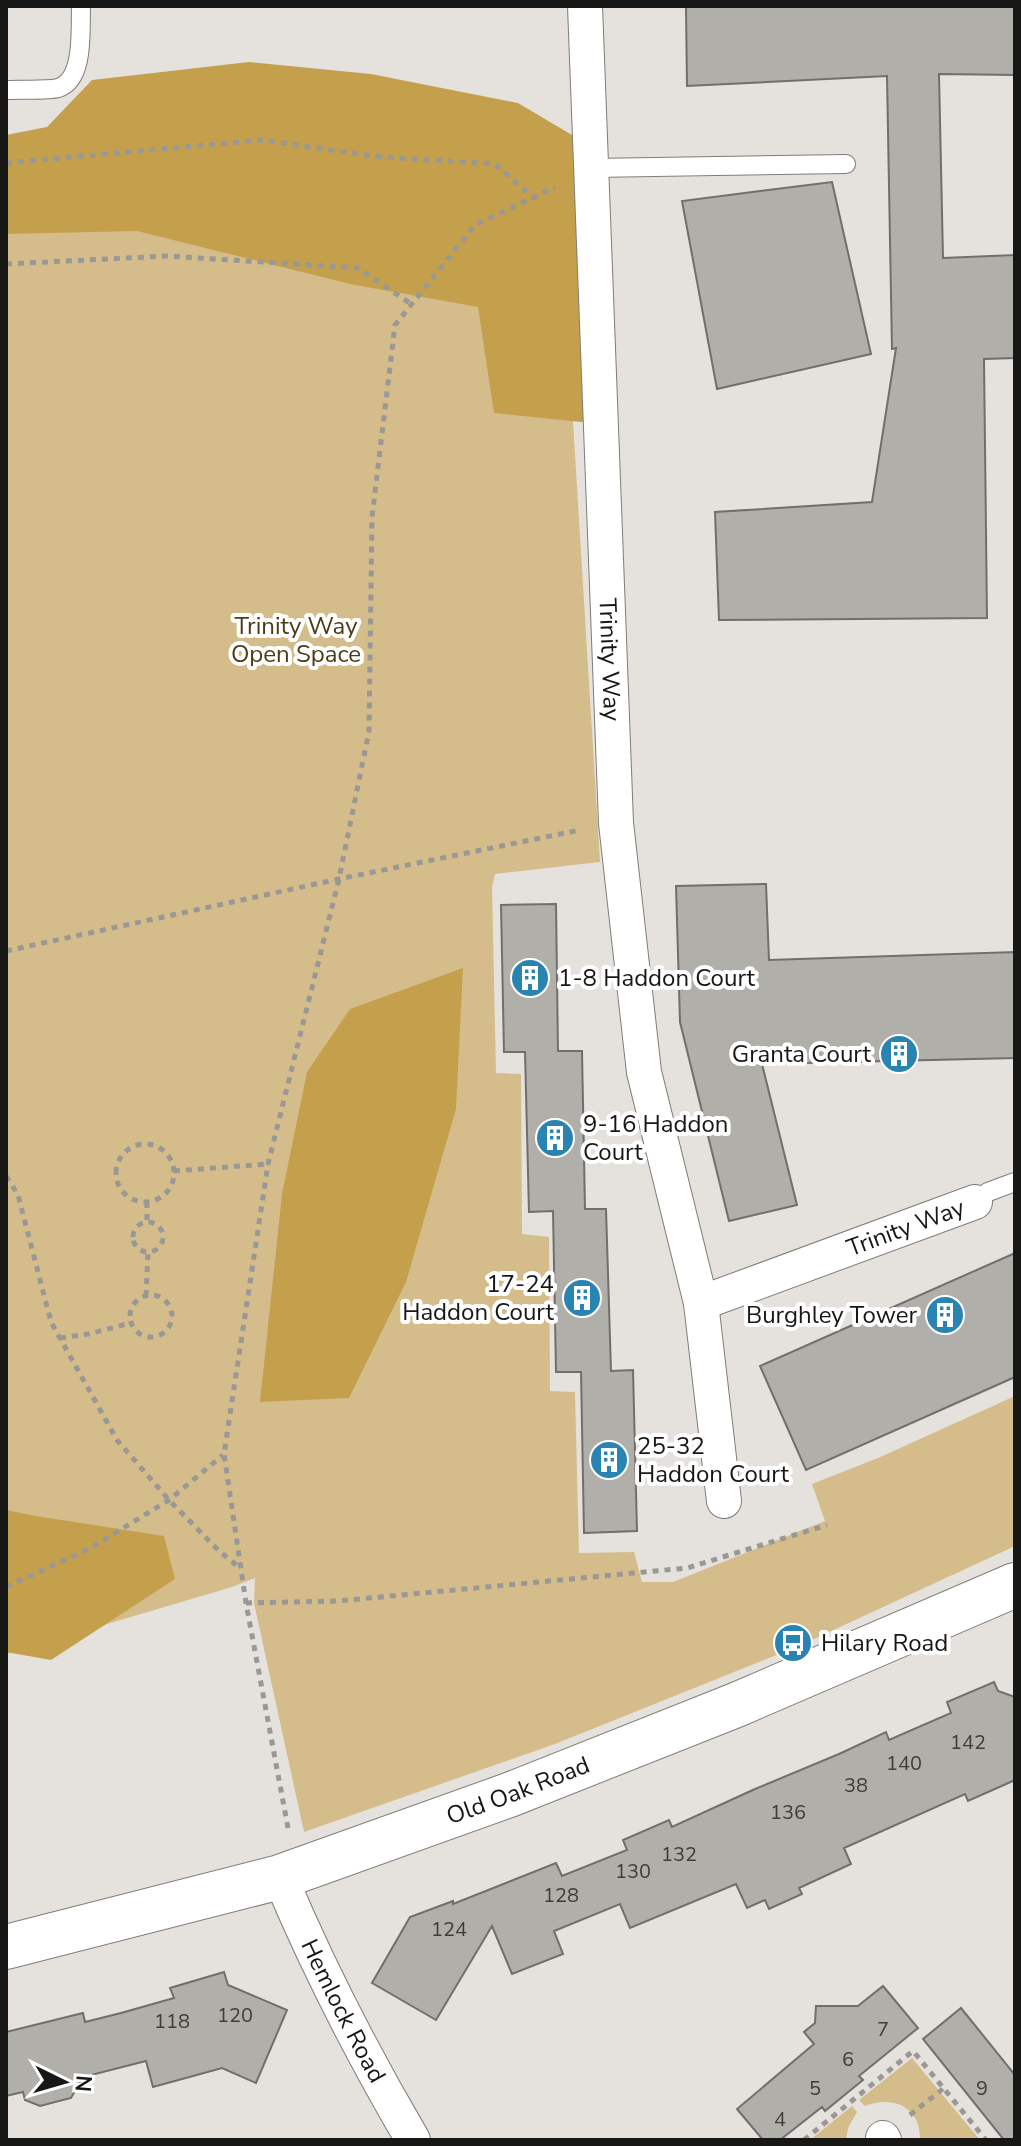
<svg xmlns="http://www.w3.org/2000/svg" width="1021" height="2146" viewBox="0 0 1021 2146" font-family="'Nunito Sans',sans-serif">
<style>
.green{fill:#d5bd8b}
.forest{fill:#c5a04c}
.building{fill:#b1afaa;stroke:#716f6b;stroke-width:2}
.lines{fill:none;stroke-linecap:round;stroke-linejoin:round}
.service-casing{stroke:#7f7d78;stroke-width:20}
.minor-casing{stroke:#7f7d78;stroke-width:36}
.tertiary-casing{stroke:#7f7d78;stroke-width:46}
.path{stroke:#9a9894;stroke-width:5;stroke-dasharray:6 6;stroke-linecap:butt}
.service{stroke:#fff;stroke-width:18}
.minor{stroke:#fff;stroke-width:34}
.tertiary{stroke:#fff;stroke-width:44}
.labels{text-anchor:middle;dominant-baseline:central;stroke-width:8;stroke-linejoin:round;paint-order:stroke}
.number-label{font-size:20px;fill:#3e3d3a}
.park-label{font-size:24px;fill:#4b3b17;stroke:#fff}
.street-label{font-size:24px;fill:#171715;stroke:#fff}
.poi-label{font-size:24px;fill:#171715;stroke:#fff;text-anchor:start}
</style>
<rect width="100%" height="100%" fill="#e5e2dd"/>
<path class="green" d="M555,128L600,862L495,874L492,887L496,1073L521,1074L522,1234L549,1237L550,1391L575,1392L579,1553L634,1552L642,1582H673L825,1521L812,1484L878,1458L1015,1396V1546L801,1645L555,1744L304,1832L254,1603L255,1578L232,1587L6,1654V169Z
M912,2058L980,2140H920C921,2107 893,2095 865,2106L859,2100Z
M852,2106L857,2112L848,2128L846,2140H810Z"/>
<path class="forest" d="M249,62L371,74L518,103L577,138L591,423L494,413L478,307L350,284L137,231L6,234V135L47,127L92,80Z
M463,968L456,1109L406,1282L349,1398L260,1402L282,1194L307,1072L350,1009Z
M6,1510L36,1516L164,1536L175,1579L51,1660L6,1652Z"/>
<path class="building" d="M686,6H1015V75L939,74L943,258L1015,255V358L984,359L987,618L719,620L715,512L872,502L896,348L892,349L887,76L687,86Z
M832,182L871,354L717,389L682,201Z
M766,884L769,960L1015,952V1058L762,1064L797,1205L729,1221L680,1022L676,886Z
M556,904L558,1051H582L585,1209H606L611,1371L633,1370L637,1531L584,1533L581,1372H556L553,1211L529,1212L525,1052H504L501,905Z
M1015,1253V1377L806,1470L760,1366Z
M994,1682L998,1691L1015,1697V1780L968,1801L965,1794L844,1848L851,1864L799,1888L802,1894L769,1909L765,1900L747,1908L736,1884L630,1928L620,1904L554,1931L563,1954L512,1974L492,1926L436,2020L372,1983L410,1917L453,1901V1904L556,1863L562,1876L627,1850L623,1840L669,1820L672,1827L755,1789L839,1754L886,1732L889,1740L951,1713L947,1702Z
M224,1972L228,1985L287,2010L256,2083L222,2068L153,2087L146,2061L83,2077L71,2098L40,2106L25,2100L23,2092L6,2096V2032L83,2013L85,2022L121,2013L174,1998L170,1988Z
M883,1986L918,2028L859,2076L863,2080L825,2111L822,2107L780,2140H763L737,2109L814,2044L804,2032L815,2023L816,2006H858Z
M961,2008L1015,2075V2140H1004L923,2039Z"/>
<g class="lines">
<defs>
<path id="service" d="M6,90C20,89 46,91 58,88C85,80 80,29 81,6
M592,168L846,164
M975,1202L988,1192L1015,1182"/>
<g id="minor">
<path id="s1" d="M585,6L616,823L644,1072L701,1303L724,1501"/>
<path id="s2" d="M701,1303L975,1202"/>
<path id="s3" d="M280,1877C318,1967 363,2055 413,2140"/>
<path d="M883,2138L884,2140"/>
</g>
<g id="tertiary">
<path id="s4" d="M6,1947L280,1877L509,1795L736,1705L1015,1585"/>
</g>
</defs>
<use href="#service" class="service-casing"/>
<use href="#minor" class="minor-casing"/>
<use href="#tertiary" class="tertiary-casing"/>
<path class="path" d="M6,163L262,140L380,157L495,164L534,198
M6,264L167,256L358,268L411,304
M6,951L339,879L580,830
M116 1173a29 29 0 1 1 58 0a29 29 0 1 1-58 0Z
M174,1171L268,1164
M6,1176L18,1195L51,1322L117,1440L169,1500L219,1551L240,1568
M147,1202V1222
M133 1237a15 15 0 1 1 30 0a15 15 0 1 1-30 0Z
M130 1316a21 21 0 1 1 42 0a21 21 0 1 1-42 0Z
M146,1296L148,1252
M60,1338L88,1334L131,1323
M6,1587L89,1549L169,1500L223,1455
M246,1603L338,1601L687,1568L827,1525
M288,1828L246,1603L224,1454L268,1164L339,879L369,731L372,517L395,325L475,225L555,187
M910,2115L944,2088
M804,2140L913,2051L986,2140"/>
<use href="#service" class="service"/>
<use href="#minor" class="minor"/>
<use href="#tertiary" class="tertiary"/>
</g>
<defs>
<symbol id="building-disc" viewBox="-11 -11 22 22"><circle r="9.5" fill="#2a84b2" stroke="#fff"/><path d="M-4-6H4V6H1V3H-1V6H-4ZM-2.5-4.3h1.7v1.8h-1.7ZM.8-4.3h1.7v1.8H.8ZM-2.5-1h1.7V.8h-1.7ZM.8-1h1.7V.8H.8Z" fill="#fff"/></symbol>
<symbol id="bus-disc" viewBox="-11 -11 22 22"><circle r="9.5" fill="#2a84b2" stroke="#fff"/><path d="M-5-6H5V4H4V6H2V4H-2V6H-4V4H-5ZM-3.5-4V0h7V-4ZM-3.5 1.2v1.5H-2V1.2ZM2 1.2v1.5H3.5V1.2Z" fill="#fff"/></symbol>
</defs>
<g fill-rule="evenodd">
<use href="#building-disc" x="508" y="956" width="44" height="44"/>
<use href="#building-disc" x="877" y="1032" width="44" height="44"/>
<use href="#building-disc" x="533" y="1116" width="44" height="44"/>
<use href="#building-disc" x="560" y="1276" width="44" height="44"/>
<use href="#building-disc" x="923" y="1293" width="44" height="44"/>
<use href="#building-disc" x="587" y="1438" width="44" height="44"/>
<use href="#bus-disc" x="771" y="1621" width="44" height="44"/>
</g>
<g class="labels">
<g class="number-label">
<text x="968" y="1742">142</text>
<text x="904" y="1763">140</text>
<text x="856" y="1785">38</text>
<text x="788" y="1812">136</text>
<text x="679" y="1854">132</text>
<text x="633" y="1871">130</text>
<text x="561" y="1895">128</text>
<text x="449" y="1929">124</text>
<text x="235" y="2015">120</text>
<text x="172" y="2021">118</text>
<text x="883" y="2029">7</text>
<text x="848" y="2059">6</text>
<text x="815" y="2088">5</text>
<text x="982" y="2088">9</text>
<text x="780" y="2119">4</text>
</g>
<g class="park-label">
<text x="296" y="626">Trinity Way<tspan x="296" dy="28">Open Space</tspan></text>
</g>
<g class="street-label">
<text stroke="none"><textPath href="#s1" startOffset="654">Trinity Way</textPath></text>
<text stroke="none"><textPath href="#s2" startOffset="218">Trinity Way</textPath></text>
<text stroke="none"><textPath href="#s4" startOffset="536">Old Oak Road</textPath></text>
<text stroke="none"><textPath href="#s3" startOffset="148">Hemlock Road</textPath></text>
</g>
<g class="poi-label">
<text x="558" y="978">1-8 Haddon Court</text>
<text x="871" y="1054" text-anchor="end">Granta Court</text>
<text x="583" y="1124">9-16 Haddon<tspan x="583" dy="28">Court</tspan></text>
<text x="554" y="1284" text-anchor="end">17-24<tspan x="554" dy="28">Haddon Court</tspan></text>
<text x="917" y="1315" text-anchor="end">Burghley Tower</text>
<text x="637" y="1446">25-32<tspan x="637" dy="28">Haddon Court</tspan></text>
<text x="821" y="1643">Hilary Road</text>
</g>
</g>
<rect width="1021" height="2146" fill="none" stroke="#171715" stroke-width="16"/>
<g transform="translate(64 2082) rotate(95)" stroke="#ffffff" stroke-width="6" paint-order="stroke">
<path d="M0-6L14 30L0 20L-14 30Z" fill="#171715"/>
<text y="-12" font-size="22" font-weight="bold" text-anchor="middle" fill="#171715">N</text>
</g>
</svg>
